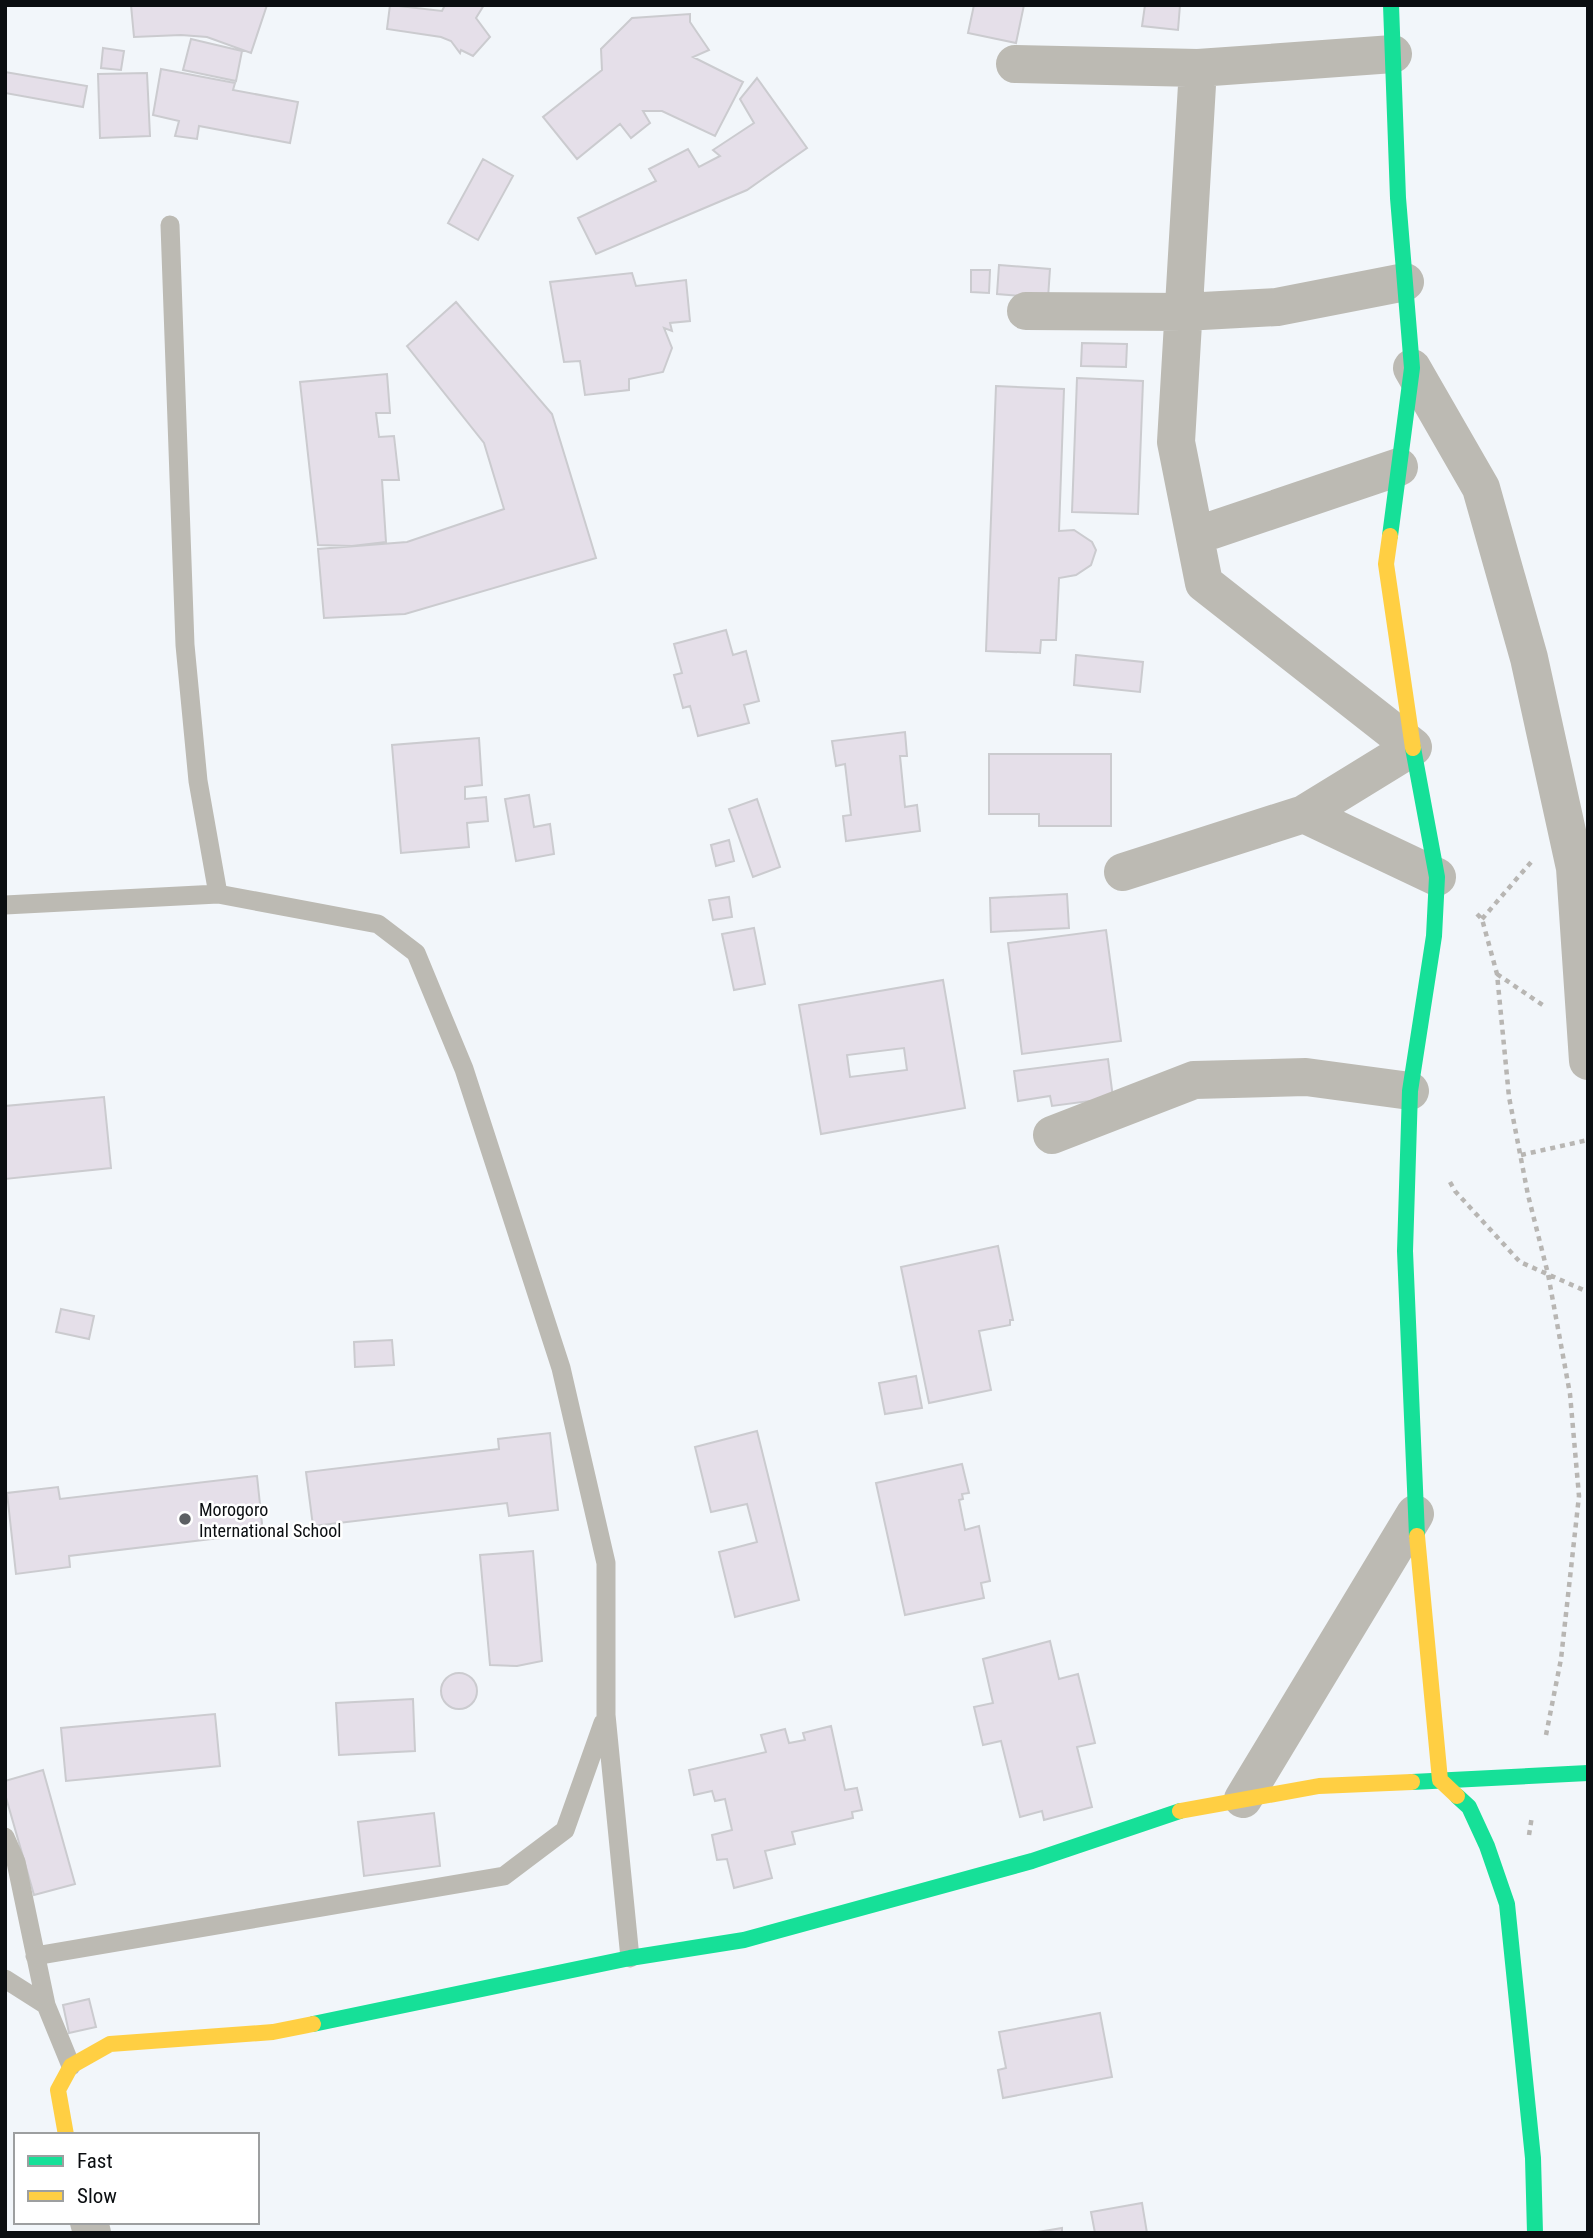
<svg xmlns="http://www.w3.org/2000/svg" width="1593" height="2238" viewBox="0 0 1593 2238" font-family="'Roboto Condensed',sans-serif">
<style>
.building{fill:#e5dfe9;stroke:#cbcbcf;stroke-width:2;fill-rule:evenodd}
.lines{fill:none;stroke-linecap:round;stroke-linejoin:round}
.path{stroke:#b8b6b3;stroke-width:4.5;stroke-dasharray:5 5;stroke-linecap:butt}
.lane{stroke:#bcbab3;stroke-width:19}
.street{stroke:#bcbab3;stroke-width:38}
.fast{stroke:#16e098;stroke-width:16}
.slow{stroke:#ffcf43;stroke-width:16}
.poi-dot{fill:#5c5f63;stroke:#fff;stroke-width:2.5}
.labels{text-anchor:middle;dominant-baseline:central;stroke-width:5;stroke-linejoin:round;paint-order:stroke}
.poi-label{font-size:18px;fill:#0b0e11;stroke:#fff;text-anchor:start}
</style>
<rect width="100%" height="100%" fill="#f2f6fa"/>
<path class="building" d="M131,5H267L251,53L207,37L181,35L134,37Z
M390,5L442,11L445,5H484L476,18L490,37L473,56L461,50L460,53L451,41L441,37L387,29Z
M974,5H1024L1016,43L968,33Z
M1145,5H1180L1178,30L1142,26Z
M690,14V22L709,50L693,57L743,82L715,136L662,111H643L650,123L631,138L620,124L577,159L543,117L602,70L601,49L632,18Z
M191,39L242,51L236,81L183,70Z
M103,48L124,51L121,70L101,68Z
M161,69L235,83L233,90L298,102L290,143L199,126L197,139L175,136L179,121L153,115Z
M5,72L87,86L83,107L5,93Z
M147,73L150,136L100,138L98,74Z
M757,78L807,148L747,190L596,254L578,218L656,181L649,169L688,149L699,167L720,156L713,150L754,123L740,99Z
M483,159L513,176L478,240L448,223Z
M999,265L1050,269L1048,298L997,294Z
M971,270H990L989,293L971,292Z
M632,273L636,286L686,280L690,321L670,323L672,331L664,328L672,348L663,372L629,379V390L585,395L580,361L564,362L550,282Z
M456,302L552,414L596,558L405,614L324,618L318,549L407,542L504,509L484,443L407,346Z
M1082,343L1127,344L1126,367L1081,366Z
M387,374L390,413H376L379,437L394,436L399,480H382L386,542L352,546L318,545L300,382Z
M1077,378L1143,381L1138,514L1072,512Z
M996,386L1064,389L1059,531L1074,530L1092,542L1096,550L1091,565L1076,575L1059,578L1056,640H1041L1040,653L986,651Z
M726,630L733,655L746,651L759,701L744,705L749,723L698,736L690,706L683,708L674,675L682,673L674,644Z
M1076,655L1143,662L1140,692L1074,685Z
M905,732L907,756H900L905,807L917,805L920,831L846,841L843,816L851,815L845,764L836,766L832,741Z
M479,738L482,785L465,787V799L486,797L488,821L467,823L469,847L401,853L392,745Z
M989,754H1111V826H1039V814H989Z
M529,795L534,827L550,824L554,854L516,861L505,799Z
M757,799L780,867L753,877L729,809Z
M729,840L734,861L716,866L711,845Z
M1067,894L1069,928L991,932L990,898Z
M729,897L732,917L713,920L709,900Z
M754,928L765,984L734,990L722,934Z
M1106,930L1121,1041L1022,1054L1008,943Z
M943,980L965,1108L821,1134L799,1005ZM904,1048L907,1070L850,1077L847,1055Z
M1108,1059L1113,1098L1052,1106L1050,1096L1018,1101L1014,1071Z
M104,1097L111,1168L5,1179V1106Z
M998,1246L1013,1320H1010V1325L979,1331L991,1390L929,1403L901,1267Z
M61,1309L94,1316L89,1339L56,1332Z
M392,1340L394,1365L355,1367L354,1342Z
M916,1376L922,1408L885,1414L879,1383Z
M757,1431L799,1600L735,1617L719,1552L757,1542L747,1504L711,1512L695,1447Z
M550,1433L558,1510L509,1516L507,1503L313,1526L306,1472L499,1449L498,1439Z
M962,1464L969,1493L962,1494L963,1499L959,1500L965,1530L979,1526L990,1581L981,1583L984,1598L905,1615L876,1483Z
M257,1476L263,1533L69,1556L70,1567L16,1574L7,1493L58,1487L60,1499Z
M533,1551L542,1661L517,1666L490,1665L480,1555Z
M1050,1641L1059,1679L1078,1674L1095,1743L1077,1747L1092,1807L1044,1820L1042,1811L1020,1817L1001,1741L983,1745L974,1707L993,1703L983,1659Z
M441 1691a18 18 0 1 1 36 0a18 18 0 1 1-36 0Z
M413,1699L415,1751L339,1755L336,1703Z
M215,1714L220,1766L66,1781L61,1728Z
M831,1726L845,1790L857,1788L862,1810L852,1812L853,1818L792,1832L795,1844L765,1851L772,1878L734,1888L727,1859L717,1860L712,1835L732,1830L725,1799L715,1801L712,1791L694,1795L689,1770L766,1752L761,1735L785,1729L789,1743L805,1740L803,1733Z
M43,1770L75,1884L34,1895L5,1794V1781Z
M434,1813L440,1866L364,1876L358,1822Z
M89,1999L96,2027L69,2033L63,2005Z
M1100,2013L1112,2077L1003,2098L998,2070L1006,2068L999,2032Z
M1142,2203L1147,2233H1095L1091,2212Z
M1062,2228V2233H1032Z"/>
<g class="lines">
<path class="path" d="M1477,914L1482,919L1497,974L1509,1097L1528,1195L1548,1274L1570,1394L1579,1496L1561,1659L1546,1735
M1482,919L1532,861
M1497,974L1544,1006
M1521,1155L1588,1140
M1450,1182L1455,1191L1520,1262L1588,1292
M1529,1835L1532,1816"/>
<path class="lane" d="M170,225L185,645L198,781L218,894
M5,905L218,894L378,924L416,953L464,1069L561,1368L606,1563V1715L630,1958
M5,1837L16,1862L46,2005L71,2066
M35,1956L504,1876L565,1830L603,1723
M5,1979L46,2005"/>
<path class="street" d="M1015,64L1198,68L1393,54
M1026,311L1184,312L1277,307L1405,282
M1412,368L1481,488L1529,658L1575,868L1588,1061
M1195,536L1399,467
M1304,814L1437,877
M1123,872L1304,814L1413,747L1204,583L1176,442L1198,68
M1052,1135L1194,1080L1306,1077L1410,1091
M1243,1799L1415,1514
M89,2222L92,2233"/>
<path class="fast" d="M1390,536L1412,368L1398,198L1391,5
M1413,748L1437,877L1434,936L1410,1091L1405,1251L1417,1536
M1412,1782L1588,1773
M1457,1796L1469,1807L1487,1846L1507,1904L1533,2158L1535,2233
M313,2024L630,1958L744,1940L1032,1861L1180,1811"/>
<path class="slow" d="M1390,536L1386,564L1413,748
M1417,1536L1440,1780L1457,1796
M1180,1811L1319,1786L1412,1782
M66,2135L58,2090L71,2066L110,2044L273,2032L313,2024"/>
</g>
<circle class="poi-dot" cx="185" cy="1519" r="7"/>
<g class="labels">
<g class="poi-label">
<text x="199" y="1509">Morogoro<tspan x="199" dy="21">International School</tspan></text>
</g>
</g>
<rect width="1593" height="2238" fill="none" stroke="#0b0e11" stroke-width="14"/>
<rect x="14" y="2133" width="245" height="91" fill="#ffffff" stroke="#9d9fa0" stroke-width="2"/>
<rect x="28" y="2156" width="35" height="10" fill="#16e098" stroke="#9d9fa0" stroke-width="2"/>
<text x="77" y="2168" font-size="21" fill="#0b0e11">Fast</text>
<rect x="28" y="2191" width="35" height="10" fill="#ffcf43" stroke="#9d9fa0" stroke-width="2"/>
<text x="77" y="2203" font-size="21" fill="#0b0e11">Slow</text>
</svg>
